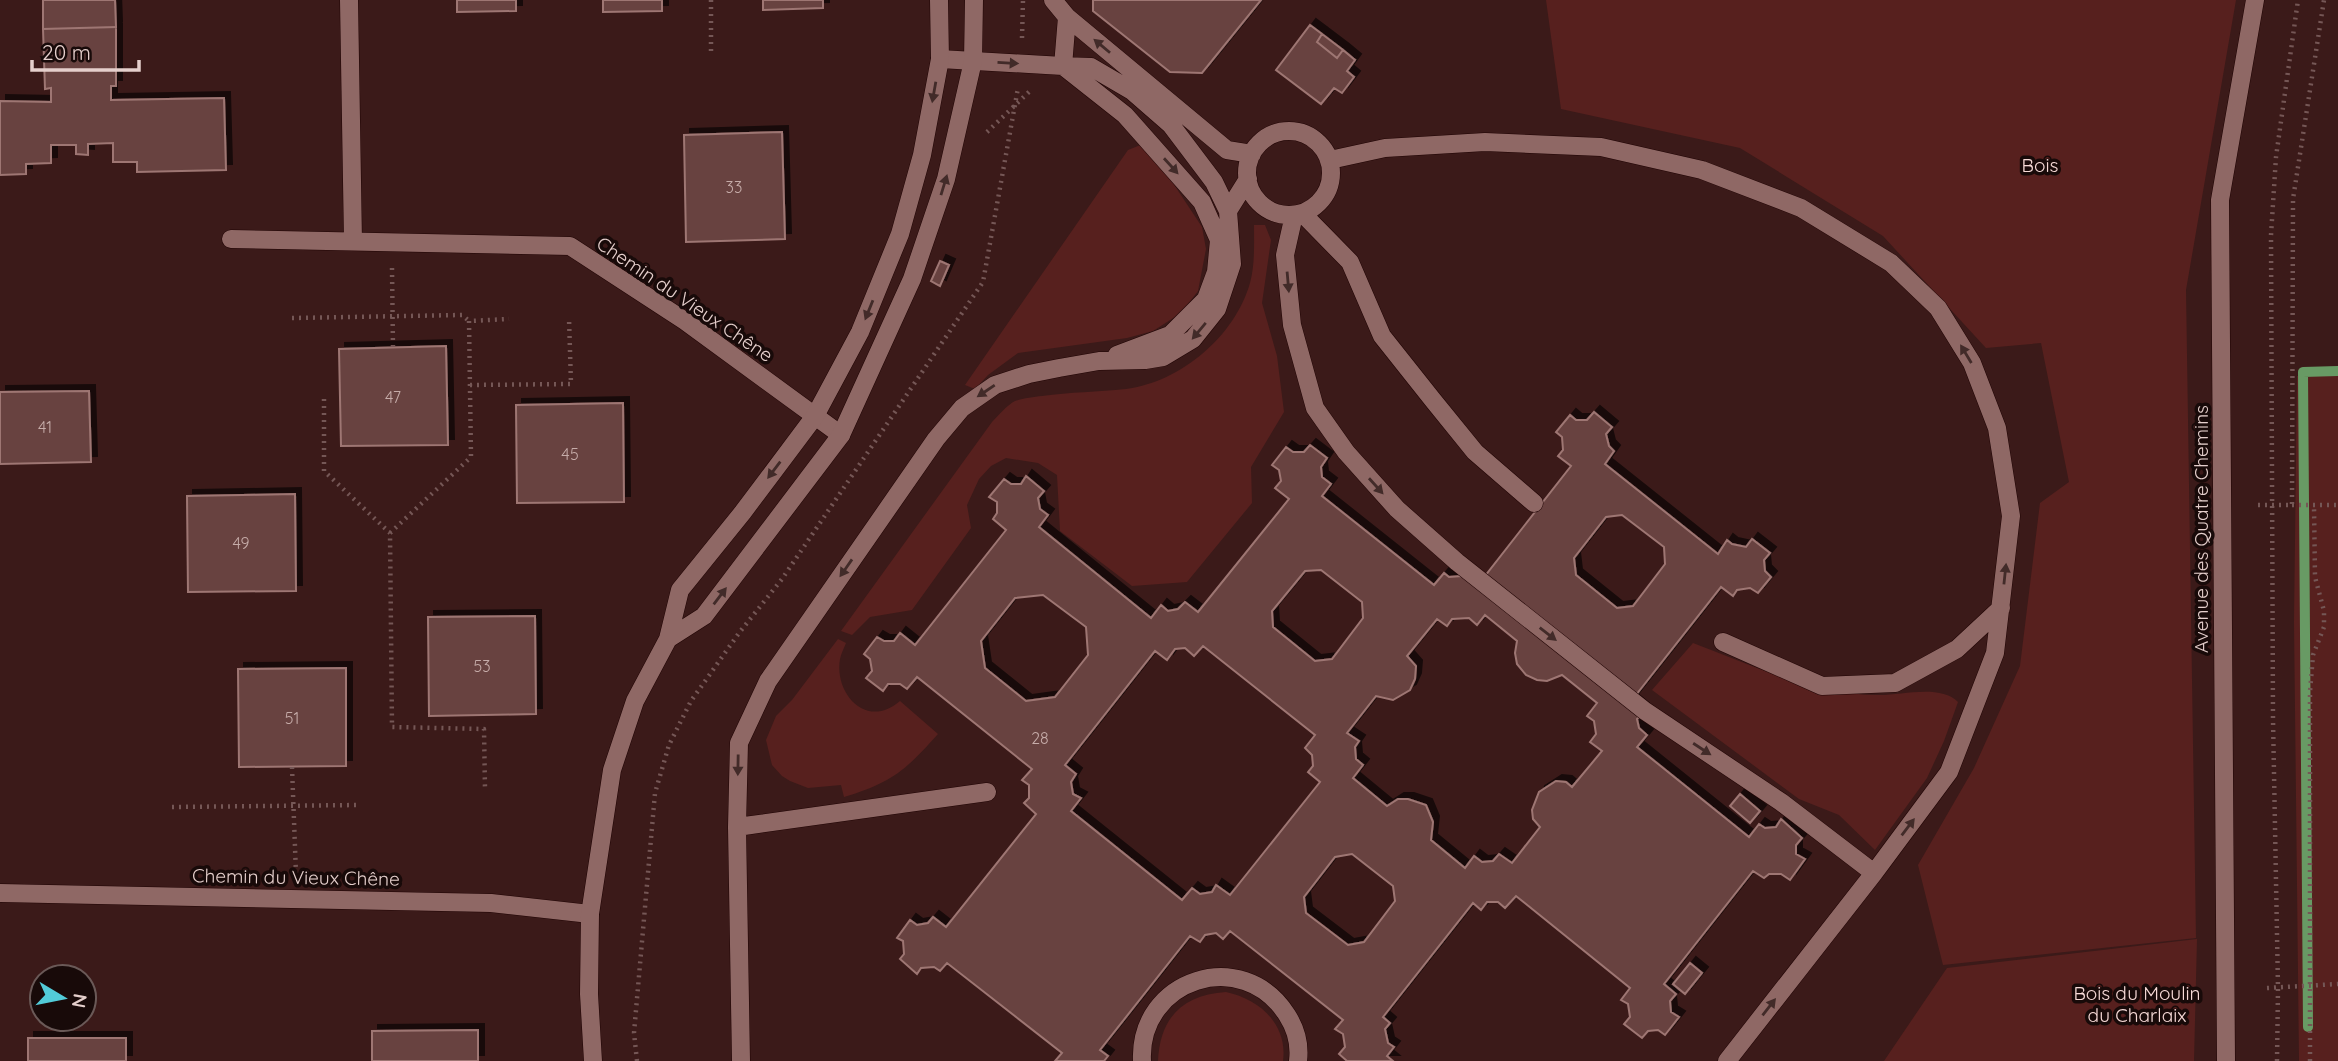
<svg xmlns="http://www.w3.org/2000/svg" width="2338" height="1061" viewBox="0 0 2338 1061" font-family="Quicksand,sans-serif">
<style>
.green{fill:#57201e}
.lines{fill:none;stroke-linecap:round;stroke-linejoin:round}
.stream{stroke:#689a64;stroke-width:10}
.building{fill:#674340;stroke:#9e7673;stroke-width:2;fill-rule:evenodd;filter:url(#shadow)}
.service-casing{stroke:#200404;stroke-width:19}
.minor-casing{stroke:#200404;stroke-width:19}
.tertiary-casing{stroke:#200404;stroke-width:19}
.secondary-casing{stroke:#200404;stroke-width:19}
.path{stroke:#755756;stroke-width:4.5;stroke-dasharray:2 5;stroke-linecap:butt}
.service{stroke:#8f6865;stroke-width:18}
.minor{stroke:#8f6865;stroke-width:18}
.tertiary{stroke:#8f6865;stroke-width:18}
.secondary{stroke:#8f6865;stroke-width:18}
.oneway{fill:#422b29}
.labels{text-anchor:middle;dominant-baseline:central;stroke-width:7;stroke-linejoin:round;paint-order:stroke}
.number-label{font-size:16px;fill:#c6aca9}
.park-label{font-size:19px;fill:#f7dad7;stroke:#180a09}
.street-label{font-size:19px;fill:#e5cfcc;stroke:#180a09}
</style>
<defs>
<filter id="shadow"><feDropShadow dx="6" dy="-6" stdDeviation="0" flood-color="#0009"/></filter>
</defs>
<rect width="100%" height="100%" fill="#3b1a19"/>
<path class="green" d="M1546,0H2236L2186,290L2196,938L1943,965L1918,865L1974,768L2020,666L2040,503L2069,482L2041,343L1986,348L1883,236L1740,148L1561,109Z
M1143,144L1167,174L1202,227L1206,249L1198,291L1181,313L1153,331L1127,338L1018,353L988,375L975,389L965,385L1128,150Z
M1254,225H1265L1271,240L1262,303L1277,356L1284,412L1251,467L1252,503L1187,582L1132,586L1060,531L1057,475L1038,463L1006,458L991,466L979,479L967,505L971,528L912,610L870,617L852,635L841,631L992,422C998,416 1007,405 1015,401C1023,398 1034,397 1042,396C1070,392 1098,392 1126,389C1181,382 1235,336 1250,283C1255,265 1254,244 1254,225Z
M2338,375V1061H2299L2294,622L2297,376Z
M838,639L846,643C844,648 841,654 840,659C834,694 867,730 900,701L938,734C905,771 891,783 844,797L841,785L808,788L790,781L782,776L772,765L766,740L776,716L792,700Z
M1693,643C1752,665 1815,696 1880,695C1902,695 1941,684 1958,702L1944,741L1927,778L1875,850L1839,815L1799,799L1652,690Z
M2197,939L2194,1061H1884L1947,968Z
M1226,992C1259,999 1288,1024 1283,1061H1158C1160,1017 1183,995 1226,992Z"/>
<g class="lines">
<path class="stream" d="M2308,1027L2303,372L2338,371"/>
</g>
<path class="building" d="M43,0H115L116,27L43,29Z
M457,0H516V11L457,12Z
M603,0H662V11L603,12Z
M763,0H823V8L763,10Z
M1093,0H1261L1202,73L1170,72L1093,11Z
M1310,25L1322,34L1317,42L1337,58L1343,50L1355,60L1347,71L1354,77L1342,93L1334,88L1321,104L1276,70Z
M116,27V86H111V100L224,98L226,170L137,172V162H113V143L88,144V155L76,154V145H51V163L26,164V174L0,175V101L51,102V88L45,89L43,29Z
M1322,34L1343,50L1337,58L1317,42Z
M782,132L785,239L686,242L684,135Z
M940,261L949,265L940,286L931,281Z
M446,346L448,445L341,446L339,349Z
M89,391L91,462L0,464V392Z
M623,403L624,502L517,503L516,405Z
M1594,412L1612,427L1606,434L1609,446L1614,451L1605,464L1718,554L1727,540L1732,544L1746,547L1752,539L1770,553L1764,560L1765,571L1771,577L1758,593L1750,588L1737,590L1733,596L1721,587L1632,700L1645,711L1637,719L1639,728L1647,735L1637,747L1749,837L1759,824L1765,828L1776,827L1781,819L1802,838L1796,845V854L1805,859L1790,880L1781,874H1769L1764,878L1753,871L1664,984L1676,994L1670,1001L1671,1012L1679,1017L1665,1035L1658,1030L1648,1031L1642,1038L1624,1024L1630,1017L1628,1004L1621,1000L1630,988L1516,896L1505,908L1498,902H1487L1481,910L1473,903L1383,1017L1390,1023L1385,1029L1388,1043L1394,1047L1387,1056L1393,1061H1347L1339,1054L1345,1047L1343,1034L1335,1029L1343,1020L1230,931L1223,939L1216,933L1205,935L1200,942L1190,936L1100,1050L1108,1056L1104,1061H1055L1062,1053L947,963L940,971L934,967L921,968L917,974L900,959L904,954L903,941L897,938L910,920L917,925L928,923L933,917L946,927L1036,814L1024,803L1029,798V785L1022,780L1032,769L917,677L907,689L900,684H888L883,691L866,678L872,671L870,659L864,654L877,637L884,641H894L900,633L915,645L1006,530L993,519L997,513V502L989,497L1004,479L1011,484H1021L1026,476L1044,491L1038,498L1040,509L1048,515L1039,527L1151,618L1161,605L1168,611L1178,609L1185,602L1198,612L1289,499L1275,488L1281,481L1279,470L1272,465L1286,447L1293,452H1304L1310,445L1327,458L1321,467L1322,477L1331,484L1322,496L1434,585L1444,573L1449,577L1462,576L1481,581L1571,466L1558,456L1563,450L1562,437L1556,432L1570,415L1576,420H1587ZM1622,515L1664,547L1665,564L1633,606L1617,608L1576,575L1574,558L1606,517ZM1321,570L1362,602L1363,618L1332,659L1315,661L1273,627L1272,611L1305,571ZM1043,595L1086,627L1088,655L1055,697L1026,701L985,668L981,641L1015,598ZM1485,615L1517,641L1515,653L1517,664L1526,675L1537,680L1547,681L1562,675L1597,703L1587,716L1594,721L1596,734L1590,742L1602,751L1572,787L1566,782L1556,781L1539,792L1532,810L1533,819L1540,827L1512,863L1499,854L1493,861L1482,862L1474,856L1465,868L1431,840L1433,822L1426,805L1408,799H1398L1387,806L1353,778L1363,765L1356,759L1355,747L1359,741L1347,733L1376,696L1393,700L1410,690L1415,679L1416,666L1407,656L1437,619L1447,626L1452,619L1469,618L1477,625ZM1203,646L1315,735L1305,748L1312,755L1313,766L1308,772L1320,782L1230,895L1216,885L1212,892L1200,894L1192,888L1182,900L1071,811L1081,798L1073,794L1071,782L1076,774L1065,765L1155,651L1167,660L1175,649L1185,648L1194,656ZM1352,854L1393,886L1395,901L1364,942L1348,945L1306,913L1304,897L1335,857Z
M295,494L296,591L188,592L187,496Z
M535,616L536,714L429,716L428,617Z
M346,668V766L239,767L238,669Z
M1740,794L1760,811L1750,823L1730,806Z
M1690,963L1702,973L1685,994L1673,984Z
M478,1030V1061H372V1031Z
M28,1038H126V1061H28Z"/>
<g class="lines">
<defs>
<path id="service" d="M1053,0L1067,17L1227,150L1252,154
M1067,17L1063,66L1091,67L1132,91L1171,125L1214,182L1228,211
M940,59L1063,66L1125,115L1202,202L1219,240L1216,272L1206,299L1170,335L1117,355
M1247 173a42 42 0 1 1 84 0a42 42 0 1 1-84 0Z
M1330,160L1385,148L1485,142L1601,147L1702,170L1801,208L1891,263L1938,308L1972,363L1997,428L2011,516L1995,653L1949,772L1874,873L1727,1061
M1302,213L1350,262L1382,336L1432,399L1475,452L1534,503
M1294,215L1285,255L1292,325L1315,408L1346,452L1397,509L1457,562L1645,711L1781,802L1874,873
M1723,642L1822,686L1895,683L1957,649L2001,608
M737,827L987,792
M741,1061L737,827L739,743L768,681L936,439L962,408L995,385L1029,374L1059,368L1099,361L1145,360L1163,357L1193,339L1217,309L1232,264L1228,211L1248,179
M1142,1061C1138,979 1243,945 1287,1015C1296,1029 1300,1045 1298,1061"/>
<path id="minor" d="M349,0L353,241
M231,239L570,246L685,321L841,435
M0,893L491,903L590,914"/>
<path id="tertiary" d="M2226,1061L2220,200L2255,0"/>
<path id="secondary" d="M668,639L704,616L841,435L912,279L946,179L973,61L974,0
M593,1061L589,994L590,914L612,770L635,701L668,639L680,590L743,512L815,416L860,332L900,234L922,155L940,59L939,0"/>
</defs>
<use href="#service" class="service-casing"/>
<use href="#minor" class="minor-casing"/>
<use href="#tertiary" class="tertiary-casing"/>
<use href="#secondary" class="secondary-casing"/>
<path class="path" d="M711,0V54
M1022,38L1023,0
M987,132L1031,90
M392,268L393,348
M292,318L462,315L469,321
M470,385L571,384L569,318
M324,399V471L390,533L392,727L484,729L485,790
M2258,505H2292L2293,199L2324,0
M2292,505H2338
M390,533L471,457L469,321L509,319
M292,767L296,874
M172,807L359,805
M2267,988L2338,984
M637,1061L634,1033L655,793L669,745L691,701L739,633L782,579L983,282L1018,88
M2277,1061L2278,988L2273,719L2271,235L2276,157L2298,0
M2310,1061V692L2313,655L2324,627V611L2315,577L2314,505"/>
<use href="#service" class="service"/>
<use href="#minor" class="minor"/>
<use href="#tertiary" class="tertiary"/>
<use href="#secondary" class="secondary"/>
</g>
<defs><path id="oneway-solid" d="M-6-.8H1V-3.2L6.5 0L1 3.2V.8H-6Z" transform="scale(1.75)"/></defs>
<g class="oneway">
<use href="#oneway-solid" transform="translate(1102 46) rotate(-140)"/>
<use href="#oneway-solid" transform="translate(1008 63) rotate(3)"/>
<use href="#oneway-solid" transform="translate(934 92) rotate(100)"/>
<use href="#oneway-solid" transform="translate(1171 166) rotate(48)"/>
<use href="#oneway-solid" transform="translate(944 185) rotate(-73)"/>
<use href="#oneway-solid" transform="translate(1288 282) rotate(85)"/>
<use href="#oneway-solid" transform="translate(869 310) rotate(112)"/>
<use href="#oneway-solid" transform="translate(1199 331) rotate(130)"/>
<use href="#oneway-solid" transform="translate(1966 354) rotate(-121)"/>
<use href="#oneway-solid" transform="translate(986 391) rotate(146)"/>
<use href="#oneway-solid" transform="translate(774 470) rotate(127)"/>
<use href="#oneway-solid" transform="translate(1376 486) rotate(48)"/>
<use href="#oneway-solid" transform="translate(846 568) rotate(125)"/>
<use href="#oneway-solid" transform="translate(2005 574) rotate(-84)"/>
<use href="#oneway-solid" transform="translate(720 596) rotate(-53)"/>
<use href="#oneway-solid" transform="translate(1548 634) rotate(38)"/>
<use href="#oneway-solid" transform="translate(1702 749) rotate(33)"/>
<use href="#oneway-solid" transform="translate(738 765) rotate(91)"/>
<use href="#oneway-solid" transform="translate(1908 827) rotate(-53)"/>
<use href="#oneway-solid" transform="translate(1769 1007) rotate(-52)"/>
</g>
<g class="labels">
<g class="number-label">
<text x="734" y="187">33</text>
<text x="393" y="397">47</text>
<text x="45" y="427">41</text>
<text x="570" y="454">45</text>
<text x="241" y="543">49</text>
<text x="482" y="666">53</text>
<text x="292" y="718">51</text>
<text x="1040" y="738">28</text>
</g>
<g class="park-label">
<text x="2040" y="165">Bois</text>
<text x="2137" y="993">Bois du Moulin<tspan x="2137" dy="22">du Charlaix</tspan></text>
</g>
<g class="street-label">
<text transform="translate(685 299) rotate(34)">Chemin du Vieux Chêne</text>
<text transform="translate(2201 529) rotate(-90)">Avenue des Quatre Chemins</text>
<text transform="translate(296 877) rotate(1)">Chemin du Vieux Chêne</text>
</g>
</g>
<g transform="translate(63 998) rotate(100)"><circle r="33" fill="#180a09" stroke="#6a5957" stroke-width="2"/>
<path d="M0-5L12 26L0 18L-12 26Z" fill="#52cbd8"/>
<text y="-10" font-size="19" font-weight="bold" text-anchor="middle" fill="#e5cfcc">N</text>
</g>
<path d="M32 60v10h107v-10" fill="none" stroke="#e5cfcc" stroke-width="3.5"/>
<text x="42" y="60" font-size="21" fill="#e5cfcc" stroke="#180a09" stroke-width="5" paint-order="stroke">20 m</text>
</svg>
